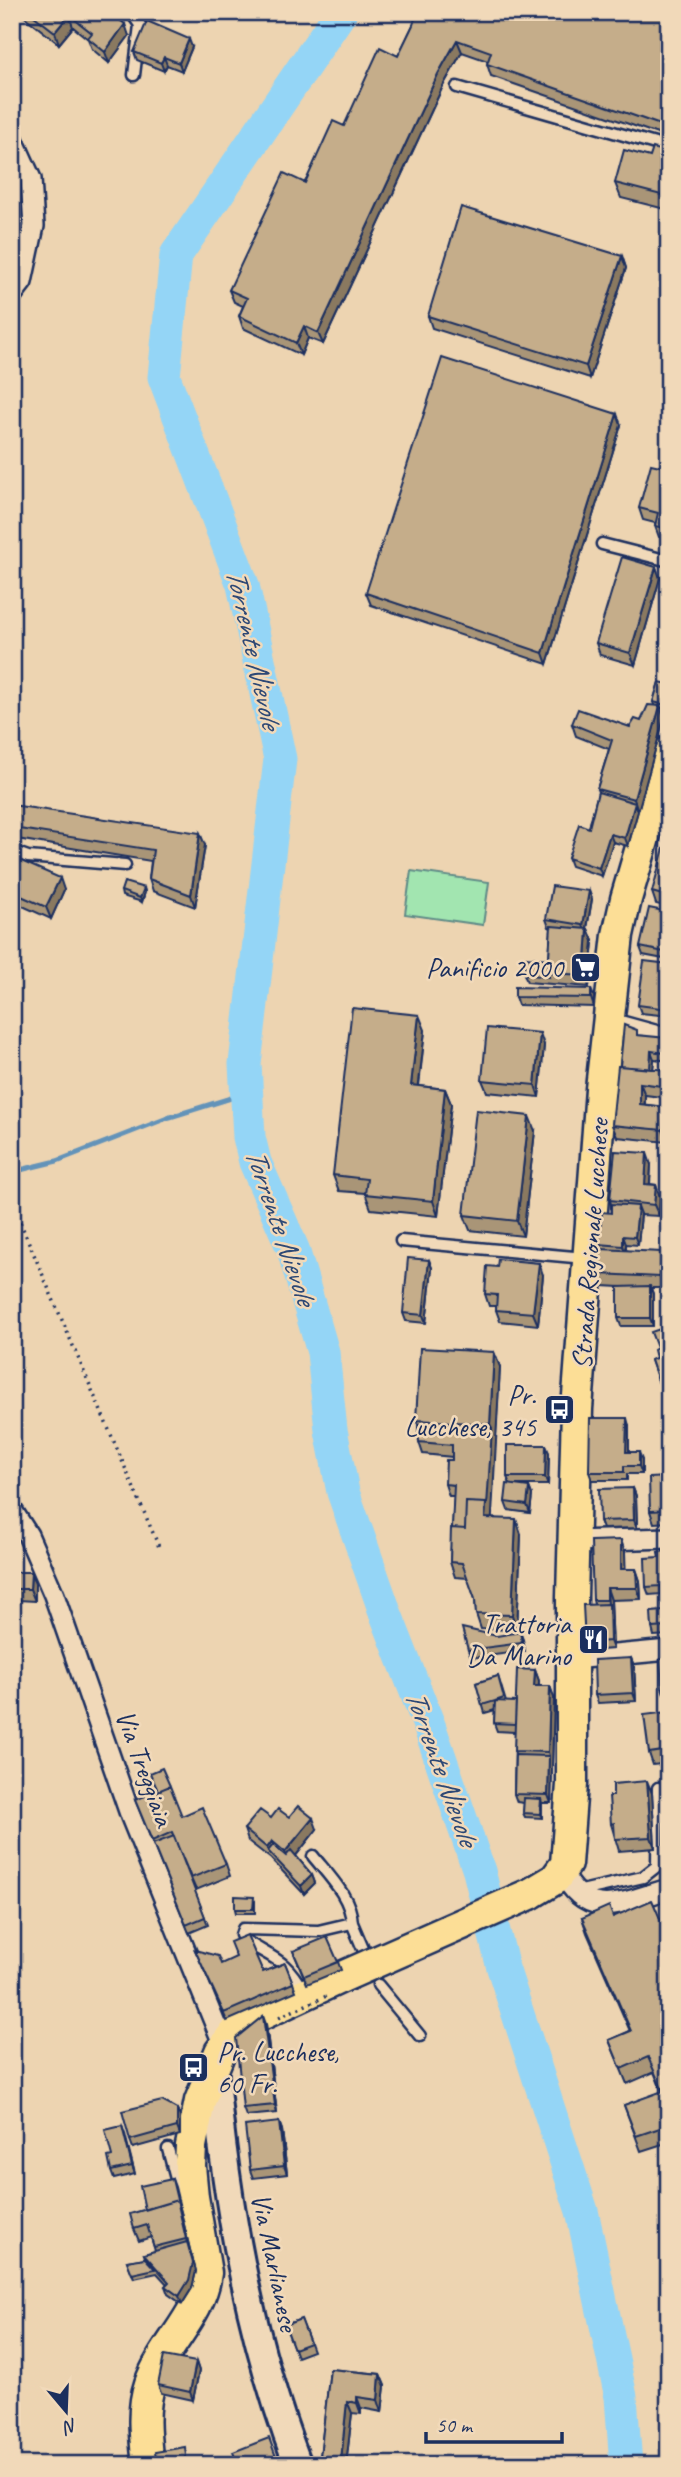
<svg xmlns="http://www.w3.org/2000/svg" width="681" height="2477" viewBox="0 0 681 2477" font-family="Caveat,sans-serif">
<style>
.green{fill:#a2e5b0;stroke:#5e8a87;stroke-width:2}
.lines{fill:none;stroke-linecap:round;stroke-linejoin:round}
.stream{stroke:#6493b9;stroke-width:5}
.river{stroke:#94d5f6;stroke-width:33}
.lane-casing{stroke:#1b2f5e;stroke-width:15}
.street-casing{stroke:#1b2f5e;stroke-width:24}
.secondary-casing{stroke:#1b2f5e;stroke-width:32}
.primary-casing{stroke:#1b2f5e;stroke-width:35}
.path{stroke:#1b2f5e;stroke-width:3.5;stroke-dasharray:2 5;stroke-linecap:butt}
.lane{stroke:#f1d9b9;stroke-width:10}
.street{stroke:#f1d9b9;stroke-width:19}
.secondary{stroke:#f1d9b9;stroke-width:26}
.primary{stroke:#fcde96;stroke-width:30}
.primary-bridge-casing{stroke:#1b2f5e;stroke-width:35;stroke-linecap:butt}
.path-bridge{stroke:#1b2f5e;stroke-width:3.5;stroke-dasharray:2 5;stroke-linecap:butt}
.primary-bridge{stroke:#fcde96;stroke-width:30}
.wall{fill:#a99577;stroke:#1b2f5e;stroke-width:2}
.shaded-wall{fill:#8a7961;stroke:#1b2f5e;stroke-width:2}
.building{fill:#c5ad8a;stroke:#1b2f5e;stroke-width:2}
.labels{text-anchor:middle;dominant-baseline:central;stroke-width:5;stroke-linejoin:round;paint-order:stroke}
.poi-label{font-size:28px;fill:#1b2f5e;stroke:#f1d9b9;text-anchor:end}
.street-label{font-size:28px;fill:#1b2f5e;stroke:#f1d9b9}
.water-label{font-size:30px;font-style:italic;fill:#2d4875;stroke:#f1d9b9}
</style>
<rect width="100%" height="100%" fill="#edd4b1"/>
<filter id="ink" filterUnits="userSpaceOnUse"><feTurbulence type="fractalNoise" baseFrequency=".0143" numOctaves="2"/><feDisplacementMap in="SourceGraphic" scale="14" xChannelSelector="R" yChannelSelector="G"/><feConvolveMatrix kernelMatrix="1 2 1 2 8 2 1 2 1" color-interpolation-filters="sRGB"/></filter>
<g filter="url(#ink)">
<path class="green" d="M411,871L489,882L483,925L405,914Z"/>
<g class="lines">
<path class="stream" d="M12,1172L57,1161L170,1117L247,1093"/>
<path class="river" d="M341,12L176,255L164,377L243,585L280,759L245,1064L249,1137L255,1162L293,1249L323,1352L331,1430L343,1492L385,1612L430,1728L479,1871L503,1968L582,2211L621,2397L626,2465"/>
<defs>
<path id="lane" d="M131,12L140,25L134,75
M457,87L669,148
M602,544L669,561
M12,848L14,852L28,857L125,865
M401,1241L585,1258
M313,1856C329,1876 351,1897 352,1923
M577,1892L643,1877L657,1866L658,1788
M378,1985L420,2036
M303,1991C285,1958 273,1959 244,1940L241,1935L243,1929L318,1931L352,1923L366,1956
M168,2149L179,2190"/>
<path id="street" d="M12,137L31,179L34,226L22,282L12,295
M607,1022L669,1039
M12,1510L28,1535L54,1595L131,1817L224,2046
M574,1541L669,1538
M572,1659L669,1650
M562,1871C587,1924 624,1901 669,1889"/>
<path id="secondary" d="M214,2067C226,2203 249,2336 298,2465"/>
<path id="primary" d="M530,1894L555,1879L566,1864L572,1784V1597L577,1409L601,1089L618,935L626,899L669,752
M148,2465C145,2438 141,2410 150,2384C164,2344 201,2315 206,2273L193,2197L190,2166L191,2146L200,2101L220,2052L234,2033L248,2021L342,1977"/>
</defs>
<use href="#lane" class="lane-casing"/>
<use href="#street" class="street-casing"/>
<use href="#secondary" class="secondary-casing"/>
<use href="#primary" class="primary-casing"/>
<path class="path" d="M12,1203L159,1547"/>
<use href="#lane" class="lane"/>
<use href="#street" class="street"/>
<use href="#secondary" class="secondary"/>
<use href="#primary" class="primary"/>
<defs>
<path id="primary-bridge" d="M342,1977L530,1894"/>
</defs>
<use href="#primary-bridge" class="primary-bridge-casing"/>
<path class="path-bridge" d="M279,2017L329,1995"/>
<use href="#primary-bridge" class="primary-bridge"/>
</g>
<path class="wall" d="M12,12H128V13L122,22L129,36L109,63L92,49L88,39L73,27L59,44L21,14L15,21L12,19Z
M669,12V138L491,76L487,64L488,61L462,52L443,86L323,344L308,338L301,355L243,328L239,316L243,306L234,302L229,290L344,126L398,56L413,25Z
M192,47L182,71L167,65L164,71L137,60L134,52Z
M669,153V210L621,198L615,183L650,157Z
M622,256L626,268L590,378L432,328L428,316Z
M621,425L547,664L371,605L366,593Z
M669,468V540L659,537L655,526V523L643,520L639,508Z
M656,567L660,578L635,665L600,655L596,643Z
M659,682L668,710L660,707L664,718L628,846L613,842L602,876L571,866L568,858L589,828L598,792L597,789L609,749L576,736L572,724L630,727L641,721L654,705L653,702Z
M12,805L205,845L195,907L153,891L149,879L151,861L17,839L14,831H12Z
M669,849V907L656,904L652,892Z
M12,857L64,890L51,919L14,902L12,905Z
M144,888L145,892L142,902L122,896L121,891Z
M589,891L592,899L587,929H588L593,941L589,987L527,982L524,974L549,959L551,928L549,927L546,919Z
M669,912V960L643,955L640,947Z
M669,964V1016L641,1013L638,1005Z
M515,997H594V1007L518,1005Z
M425,1030L419,1086L445,1089L451,1104L438,1216L371,1209L365,1193L339,1191L333,1175Z
M667,1038L668,1061L654,1059L653,1069L669,1070V1098L645,1095V1105L665,1107L667,1142L617,1137L612,1125L620,1066Z
M544,1045L539,1097L487,1092L482,1080Z
M535,1131L523,1236L470,1230L464,1215Z
M651,1165L650,1184L656,1185L660,1197L659,1216L641,1215L638,1245L626,1244V1250L665,1264L664,1288H651L653,1294V1326H621L618,1318L620,1287L603,1286L599,1274L601,1249L599,1244L611,1213V1204L610,1200Z
M429,1260L432,1268L426,1323L406,1321L403,1313Z
M543,1275L538,1325L500,1321L496,1310V1306H489L485,1294Z
M669,1326V1393L663,1395L651,1360L656,1358L657,1348Z
M494,1352L500,1367L491,1518L521,1534L517,1630L481,1629L476,1614L475,1599L468,1578L455,1577L450,1562L454,1496H449L445,1484L452,1460V1457L423,1454L419,1442L418,1424L416,1420Z
M629,1426V1452L642,1460V1474H627V1480H592L589,1472Z
M549,1453L548,1485H515L529,1487L532,1495L530,1513L508,1510L505,1502L510,1484L507,1477Z
M669,1477V1522L654,1523L650,1511Z
M633,1488L636,1496L637,1528L603,1529L600,1521Z
M669,1551V1635L654,1636L652,1628L663,1611L662,1594L649,1595L646,1587Z
M625,1552V1569H636L640,1581L641,1599L611,1600L613,1649L588,1651L585,1643L594,1604L593,1600Z
M12,1572H31L35,1584V1601L18,1600V1608H12Z
M520,1632L523,1640L525,1651L471,1658L468,1650Z
M631,1658L634,1666L636,1701L598,1703L595,1695Z
M669,1659V1696H665L662,1688Z
M535,1670L539,1681V1686H550L554,1698L551,1803H542V1818L525,1817L523,1813L524,1803L517,1802L514,1794L515,1732L497,1731L494,1723L495,1710L485,1713L476,1683L498,1676L506,1702H516Z
M669,1712V1763L653,1765L649,1753Z
M652,1793L655,1848L619,1851L611,1824Z
M135,1800L182,1816L226,1864L230,1876L196,1890L179,1851L208,1925L189,1933Z
M289,1817L317,1829L296,1856L312,1875L315,1883L304,1894L271,1859L248,1841L244,1829L271,1818Z
M255,1901V1913H236L235,1909Z
M613,1917L669,1939V2142L641,2151L624,2105L662,2092L654,2072L627,2084L609,2040L630,2031L587,1933L582,1918Z
M195,1950L221,1964L263,1972L285,1963L296,1991L227,2021Z
M293,1951L338,1962L341,1970L307,1984Z
M266,2024L277,2113L246,2116L243,2108Z
M177,2109L180,2117V2135L133,2148L130,2140Z
M279,2122L282,2130L287,2174L253,2178L250,2170Z
M122,2126L135,2174L114,2179L111,2171L112,2156Z
M172,2179L175,2187L190,2250L196,2271L192,2288L182,2304L168,2294L165,2286L167,2284L157,2273L134,2278L127,2261L145,2258L144,2254L155,2251L151,2237L139,2241L134,2229L145,2210Z
M301,2319L313,2351L297,2357L285,2325Z
M196,2362L199,2371L193,2400L161,2393L158,2385Z
M330,2369L380,2374L385,2386L382,2412L361,2408V2414L352,2413L346,2465H323L320,2457Z"/>
<path class="shaded-wall" d="M12,12H20L21,14L15,21Z
M116,12H128V13L118,28L114,16Z
M69,15L73,27L59,44L55,32Z
M125,24L129,36L109,63L105,52Z
M189,39L192,47L182,71L179,63Z
M457,40L462,52L443,86L323,344L318,333L438,74Z
M164,57L167,65L164,71L161,63Z
M622,256L626,268L590,378L586,366Z
M304,326L308,338L301,355L296,343Z
M617,414L621,425L547,664L543,653Z
M656,567L660,578L635,665L630,653Z
M660,706L664,718L638,811L634,799Z
M635,803L638,811L628,846L625,838Z
M200,833L205,845L195,907L191,895Z
M610,834L613,842L602,876L599,868Z
M60,878L64,890L51,919L46,907Z
M144,888L145,892L142,902L140,898Z
M589,891L592,899L586,933L583,925Z
M588,929L593,941L589,987L585,975Z
M591,989L594,997V1007L591,998Z
M419,1015L425,1030L417,1100L411,1085Z
M540,1033L544,1045L539,1097L535,1085Z
M667,1038L669,1044L668,1061L665,1053Z
M651,1051L654,1059L652,1081L649,1072Z
M640,1083L645,1095L644,1116L640,1104Z
M445,1089L451,1104L438,1216L433,1201Z
M665,1107L669,1118L667,1142L663,1130Z
M529,1116L535,1131L523,1236L517,1221Z
M647,1153L651,1165L649,1195L645,1184Z
M656,1185L660,1197L659,1216L654,1205Z
M638,1206L641,1214L638,1245L635,1237Z
M623,1236L626,1244L625,1254L623,1246Z
M661,1252L665,1264L664,1288L660,1277Z
M429,1260L432,1268L426,1323L423,1315Z
M539,1263L543,1275L538,1325L533,1313Z
M650,1286L653,1294V1326L650,1318Z
M494,1352L500,1367L491,1533L485,1518L492,1428L490,1424Z
M627,1418L629,1426V1460L626,1452Z
M546,1445L549,1453L548,1485L545,1477Z
M639,1452L642,1460V1474L639,1466Z
M529,1487L532,1495L530,1513L527,1505Z
M633,1488L636,1496L637,1528L634,1520Z
M516,1519L521,1534L517,1630L512,1615Z
M621,1540L625,1552L626,1581L621,1569Z
M636,1569L640,1581L641,1599L637,1588Z
M31,1572L35,1584V1601L30,1589Z
M607,1588L611,1600L613,1649L610,1641Z
M14,1589L18,1600V1608L13,1596Z
M520,1632L523,1640L525,1651L522,1643Z
M631,1658L634,1666L636,1701L633,1693Z
M535,1670L539,1681L538,1698L534,1686Z
M550,1686L554,1698L551,1803L548,1795L549,1756L548,1752Z
M647,1781L652,1793L655,1848L651,1837Z
M541,1799L542,1803V1818L540,1814Z
M313,1818L317,1829L289,1864L285,1852Z
M272,1841L276,1853L268,1851L267,1848Z
M12,1849L15,1856V1871L12,1865Z
M312,1875L315,1883L304,1894L301,1886Z
M263,2016L266,2024L277,2113L275,2105Z
M177,2109L180,2117V2135L177,2127Z
M279,2122L282,2130L287,2174L284,2166Z
M122,2126L125,2134L135,2174L132,2166Z
M177,2200L181,2212L190,2250L196,2271L192,2288L182,2304L179,2296L193,2263L186,2239Z
M196,2362L199,2371L193,2400L190,2392Z
M380,2374L385,2386L382,2412L378,2400Z
M357,2397L361,2408V2414L357,2403Z
M347,2401L352,2413L346,2465H343L341,2460Z"/>
<path class="building" d="M29,12H116L114,16L125,24L105,52L88,38L92,33L69,15L55,32Z
M417,12H669V128L487,64L491,52L457,40L438,74L318,333L304,326L296,343L239,316L247,298L229,290L284,173L305,183L333,121L344,126L380,47L398,56L413,25Z
M147,21L189,39L179,63L164,57L161,63L134,52Z
M653,148L669,153V197L615,183L624,150L650,157Z
M461,207L622,256L586,366L428,316Z
M442,358L617,414L543,653L366,593Z
M651,464L669,468V529L655,526L658,513L639,508Z
M622,557L656,567L630,653L596,643Z
M659,682L669,684V699L667,705L653,702Z
M648,705L660,706L634,799L597,789L612,740L572,724L578,709L630,727L635,719L641,721Z
M598,792L635,803L625,838L610,834L599,868L568,858L579,824L589,828Z
M12,805L200,833L191,895L149,879L153,850L13,828Z
M664,848L669,849V897L652,892Z
M12,857L60,878L46,907L12,892Z
M124,882L144,888L140,898L121,891Z
M552,886L589,891L583,925L546,919Z
M649,908L669,912V953L640,947Z
M551,926L588,929L585,975L548,973Z
M525,957L549,959L548,973L549,977L524,974Z
M644,961L669,964V999L668,1009L638,1005Z
M515,987L591,989V998L515,997Z
M352,1008L419,1015L411,1085L445,1089L433,1201L365,1194L367,1179L333,1175Z
M624,1025L637,1030V1035L667,1038L665,1053L651,1051L650,1069L620,1066Z
M487,1028L540,1033L535,1085L482,1080Z
M618,1066L669,1070V1087L640,1083V1104L665,1107L663,1130L612,1125Z
M476,1110L529,1116L517,1221L464,1215Z
M615,1151L647,1153L645,1184L656,1185L654,1205L610,1200Z
M611,1204L638,1206L635,1237L623,1236V1246L599,1244L602,1212L611,1213Z
M600,1249L661,1252L660,1277L599,1274Z
M408,1258L429,1260L423,1315L403,1313Z
M498,1259L539,1263L533,1313L496,1310L497,1295L485,1294L487,1266L497,1267Z
M650,1286V1318H618V1287Z
M669,1326V1380L659,1383L651,1360L656,1358L654,1350L657,1348L651,1332Z
M420,1348L494,1352L490,1424L416,1420Z
M590,1418H627L626,1452H639V1466H624V1472H589Z
M418,1424L492,1428L487,1506L486,1503L466,1502L465,1529L452,1528L454,1485L445,1484L446,1460H452V1445L419,1442Z
M507,1445H546L545,1477H507Z
M669,1477V1510L650,1511L649,1478Z
M507,1484L529,1487L527,1505L505,1502Z
M633,1488L634,1520L600,1521L599,1489Z
M466,1502L486,1503L485,1518L516,1519L512,1615L476,1614L475,1599L462,1563L450,1562L451,1528L465,1529Z
M621,1540V1569H636L637,1588H607V1600H593L591,1541Z
M669,1551V1627L652,1628L651,1612L663,1611L661,1586L646,1587L645,1558L659,1557L658,1552Z
M12,1572H31L30,1589H14L13,1596H12Z
M609,1604L610,1641L585,1643L583,1605Z
M462,1628L497,1636L520,1632L522,1643L468,1650Z
M631,1658L633,1693L595,1695L594,1660Z
M660,1659H669V1688H662Z
M517,1669L535,1670L534,1686H550L548,1752L514,1751Z
M498,1676L504,1698L495,1701L516,1702L515,1724L494,1723L495,1701L482,1705L476,1683Z
M669,1712V1750L649,1753L644,1715Z
M515,1755L549,1756L548,1795L514,1794Z
M162,1768L170,1786L158,1791L150,1773Z
M647,1781L651,1837L615,1839L614,1823L611,1824L609,1796H613V1784Z
M170,1786L182,1816L202,1807L226,1864L191,1878L172,1832L152,1841L135,1800Z
M524,1798L541,1799L540,1814L523,1813Z
M298,1806L313,1818L285,1852L272,1841L267,1848L244,1829L260,1810L271,1818L278,1809L289,1817Z
M174,1836L205,1917L186,1925L153,1844Z
M273,1845L286,1856L291,1850L312,1875L301,1886L268,1851Z
M235,1896L254,1897L253,1909H235Z
M652,1900L669,1939V2125L636,2136L624,2105L663,2091L648,2057L621,2069L609,2040L631,2031L582,1918L609,1906L613,1917Z
M247,1935L263,1972L285,1963L293,1983L224,2013L195,1950L218,1956L221,1964L236,1957L230,1942Z
M327,1937L338,1962L304,1976L293,1951Z
M263,2016L275,2105L243,2108L236,2038Z
M162,2101L177,2109V2127L130,2140L122,2111Z
M279,2122L284,2166L250,2170L245,2126Z
M122,2126L132,2166L111,2171L108,2157L112,2156L105,2130Z
M172,2179L178,2204L177,2200L145,2210L140,2186Z
M177,2200L186,2239L154,2247L147,2225L134,2229L130,2214Z
M187,2242L193,2263L189,2280L179,2296L165,2286L169,2282L144,2254Z
M145,2258L155,2269L132,2274L127,2261Z
M301,2319L310,2343L294,2349L285,2325Z
M164,2356L196,2362L190,2392L158,2385Z
M330,2369L380,2374L378,2400L357,2397V2403L347,2401L341,2460L320,2457Z
M269,2438L279,2465H238L233,2452Z
M185,2447L187,2465H157L155,2452Z"/>
</g>
<defs>
<symbol id="supermarket-square" viewBox="-11 -11 22 22"><rect x="-9" y="-9" width="18" height="18" rx="4" fill="#1b2f5e" stroke="#f1d9b9"/><path d="M-6-5.5h2.5l.6 2H6L4.5 2H-2.5L-4.4-4H-6ZM-1.5 3.2a1.3 1.3 0 1 0 .1 0ZM3 3.2a1.3 1.3 0 1 0 .1 0Z" fill="#fff"/></symbol>
<symbol id="bus-square" viewBox="-11 -11 22 22"><rect x="-9" y="-9" width="18" height="18" rx="4" fill="#1b2f5e" stroke="#f1d9b9"/><path d="M-5-6H5V4H4V6H2V4H-2V6H-4V4H-5ZM-3.5-4V0h7V-4ZM-3.5 1.2v1.5H-2V1.2ZM2 1.2v1.5H3.5V1.2Z" fill="#fff"/></symbol>
<symbol id="restaurant-square" viewBox="-11 -11 22 22"><rect x="-9" y="-9" width="18" height="18" rx="4" fill="#1b2f5e" stroke="#f1d9b9"/><path d="M-5-6h1v4h1v-4h1v4h1v-4h1v5L-1.5 .5V6h-2V.5L-5-1ZM5-6V6H3V1.5H1.5Q1.5-4 5-6Z" fill="#fff"/></symbol>
</defs>
<g fill-rule="evenodd">
<use href="#supermarket-square" x="568" y="950" width="35" height="35"/>
<use href="#bus-square" x="542" y="1392" width="35" height="35"/>
<use href="#restaurant-square" x="576" y="1622" width="35" height="35"/>
<use href="#bus-square" x="176" y="2050" width="35" height="35"/>
</g>
<g class="labels">
<g class="poi-label">
<text x="563" y="967">Panificio 2000</text>
<text x="536" y="1394">Pr.<tspan x="536" dy="32">Lucchese, 345</tspan></text>
<text x="571" y="1623">Trattoria<tspan x="571" dy="32">Da Marino</tspan></text>
<text x="217" y="2051" text-anchor="start">Pr. Lucchese,<tspan x="217" dy="32">60 Fr.</tspan></text>
</g>
<g class="street-label">
<text transform="translate(590 1244) rotate(-86)">Strada Regionale Lucchese</text>
<text transform="translate(145 1768) rotate(70)">Via Treggiaia</text>
<text transform="translate(275 2262) rotate(78)">Via Marlianese</text>
</g>
<g class="water-label">
<text transform="translate(254 648) rotate(77)">Torrente Nievole</text>
<text transform="translate(281 1226) rotate(71)">Torrente Nievole</text>
<text transform="translate(442 1767) rotate(70)">Torrente Nievole</text>
</g>
</g>
<rect width="681" height="2477" fill="none" stroke="#f1d9b9" stroke-width="42"/>
<rect x="21" y="21" width="639" height="2435" fill="none" stroke="#1b2f5e" stroke-width="2.5" filter="url(#ink)"/>
<g transform="translate(66 2411) rotate(161)" stroke="#f1d9b9" stroke-width="5" paint-order="stroke">
<path d="M0-5L12 26L0 18L-12 26Z" fill="#1b2f5e"/>
<text y="-10" font-size="19" font-weight="bold" text-anchor="middle" fill="#1b2f5e">N</text>
</g>
<path d="M426 2432v10h136v-10" fill="none" stroke="#1b2f5e" stroke-width="3.5"/>
<text x="436" y="2432" font-size="21" fill="#1b2f5e" stroke="#f1d9b9" stroke-width="5" paint-order="stroke">50 m</text>
</svg>
